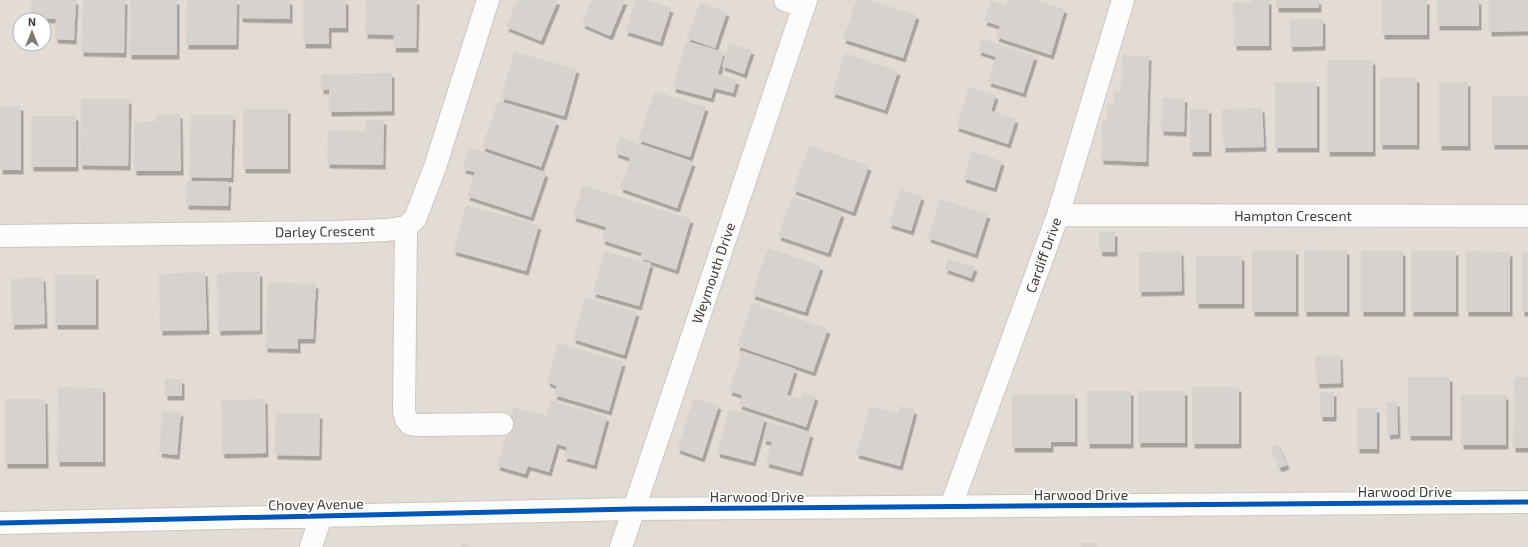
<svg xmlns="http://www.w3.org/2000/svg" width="1528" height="547" viewBox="0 0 1528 547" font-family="'Exo 2',sans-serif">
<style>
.residential{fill:#e2dcd5;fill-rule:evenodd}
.building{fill:#d6d2ce;filter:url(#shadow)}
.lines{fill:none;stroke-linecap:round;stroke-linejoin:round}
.minor-casing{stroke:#cac7c3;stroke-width:24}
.tertiary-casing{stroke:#cac7c3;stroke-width:24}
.minor{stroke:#fcfcfb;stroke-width:22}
.tertiary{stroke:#fcfcfb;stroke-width:22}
.cycleway-casing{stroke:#fff;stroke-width:8}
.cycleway{stroke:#0057b8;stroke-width:5}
.labels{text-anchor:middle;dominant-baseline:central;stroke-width:3.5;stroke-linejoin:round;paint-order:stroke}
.street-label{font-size:14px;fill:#433b35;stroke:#fff}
</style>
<defs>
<filter id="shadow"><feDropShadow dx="2.5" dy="4.5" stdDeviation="0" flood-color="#0004"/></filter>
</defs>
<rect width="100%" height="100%" fill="#eeebe7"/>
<path class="residential" d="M0,0H1528V547H0ZM20,20H44V44H20Z"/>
<path class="building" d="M31,0H76L74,40L55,39L56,19L30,18Z
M83,0H125L124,53L81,52Z
M130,0H177V55H129Z
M187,0H237L236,45H186Z
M240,0H290V19L240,18Z
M303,0H346V28H329V44H303Z
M366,0H417L416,48H393L394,35L365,34Z
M517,0H558L541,41L506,27Z
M592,0H625L610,36L582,24Z
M636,0H647L671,8L660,42L625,31Z
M856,0H869L917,15L903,58L843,39Z
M991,0L1006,5L1007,0H1036L1065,9L1051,55L996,37L1000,26L984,21Z
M1252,0H1269V46H1234L1233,2H1252Z
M1276,0H1319V8H1276Z
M1382,0H1427V35H1382Z
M1437,0H1479V26H1437Z
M1489,0H1528V31L1489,32Z
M700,2L727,12L715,48L687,38Z
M1290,19H1323V46L1290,47Z
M982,39L1035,56L1023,93L988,82L996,57L978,51Z
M686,41L724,52L718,74L737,80L733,93L714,88L711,98L673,88Z
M729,43L752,50L744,74L722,66Z
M514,52L577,69L564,116L501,98Z
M845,53L898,71L885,110L832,93Z
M1122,55L1149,56L1146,162L1101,160L1102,120H1107V105H1114V91H1121Z
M1327,60H1373V152H1327Z
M392,73V111L329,112V89L321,90V74Z
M1380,78H1417V145H1380Z
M1275,82H1317V148H1275Z
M1439,82H1468V146H1439Z
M969,87L996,95L991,111L1016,119L1008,144L956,127Z
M655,91L706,107L690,157L638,140Z
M1492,96H1528V145H1492Z
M1162,98H1185L1184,132L1161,131Z
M81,99H129L128,166L80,165Z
M498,101L557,121L541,167L482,147Z
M0,106H21V170H0Z
M1262,108L1264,147L1223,148L1222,109Z
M243,109H288V169H243Z
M1190,109H1209V152H1190Z
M156,114H180L181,171H134V122L157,121Z
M191,115H233L231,178L189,177Z
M31,116H76V167H31Z
M366,120H384L383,165L327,164L328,130L366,131Z
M620,137L693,162L677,208L620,188L630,158L615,153Z
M809,145L869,166L853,212L793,190Z
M469,148L546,173L531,217L467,196L475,172L463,169Z
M972,151L1002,161L994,188L963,178Z
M187,181L229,182L228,206L186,205Z
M583,185L691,219L676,270L640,258L642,253L602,240L606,227L573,217Z
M900,189L922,196L911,231L889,224Z
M792,196L842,213L828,253L778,236Z
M940,199L988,214L975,254L928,238Z
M466,205L539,225L526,271L453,251Z
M1099,232H1115V252H1100Z
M768,248L821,266L805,312L752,295Z
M1252,250H1296V312H1252Z
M1304,250H1347V312H1304Z
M604,251L651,263L639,306L593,293Z
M1181,251L1182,291L1139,292V252Z
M1361,251H1403V312H1361Z
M1411,251H1456V312H1411Z
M1466,251L1510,252V312H1466Z
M1522,252H1528V312H1522Z
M1196,256H1242V304H1196Z
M948,259L975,267L971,278L945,269Z
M205,272L207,330L160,331L159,274Z
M260,272V330L218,331L217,273Z
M55,275H96V325H55Z
M43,277L45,324L12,325L11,279Z
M268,282L316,284L313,339H298V349L265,348Z
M585,297L637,312L624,355L573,339Z
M752,303L828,329L813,372L737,346Z
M558,343L623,362L609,411L554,395L557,386L547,382Z
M742,351L795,369L787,395L800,399L803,392L816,396L806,427L739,405L742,395L729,391Z
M1340,355L1341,383L1317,384L1315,356Z
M1408,377H1450V436H1408Z
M1514,377H1528V448H1513Z
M165,379H182V396H165Z
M58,387L103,388V462H57Z
M1192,387H1239V444H1192Z
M1087,391H1131V444H1087Z
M1138,391H1185V443H1138Z
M1320,392H1334V417H1320Z
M1012,394H1075V442H1051V448H1012Z
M1461,395H1506V445H1461Z
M694,398L719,405L702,458L677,449Z
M5,399H45L46,464H5Z
M265,399L266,453L222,454L221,400Z
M550,400L607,417L594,465L564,457L567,447L557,444L549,472L528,466L525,474L497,466L514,407L546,416Z
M1386,402H1397L1398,434L1388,435Z
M870,406L898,413L900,406L915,410L900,466L856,454Z
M1357,408H1377V449H1357Z
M729,409L765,418L753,462L717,453Z
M162,411L181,412L177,455L159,453Z
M276,413L320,414L319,456L275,455Z
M768,422L811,433L800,472L766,463L772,442L763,440Z
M1278,444L1287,465L1279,468L1270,447Z
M462,543L472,547H460Z
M1081,543H1097V547H1081Z"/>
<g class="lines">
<defs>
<path id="minor" d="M785,0L804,6
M1058,215L1528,216
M406,227L404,411L406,419L410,424L419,425L502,424
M0,236L337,232L387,230L406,227L415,219L435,167L488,0
M951,506L1058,215L1123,0
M0,523L633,509L1528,502
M311,547L321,516"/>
<path id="tertiary" d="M621,547L806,0"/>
</defs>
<use href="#minor" class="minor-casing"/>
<use href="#tertiary" class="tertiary-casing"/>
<use href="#minor" class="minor"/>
<use href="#tertiary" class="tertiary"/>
<defs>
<path id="cycleway" d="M0,523L633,509L1528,502"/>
</defs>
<use href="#cycleway" class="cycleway-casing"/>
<use href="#cycleway" class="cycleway"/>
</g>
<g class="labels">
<g class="street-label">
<text x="1293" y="215">Hampton Crescent</text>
<text transform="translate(325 231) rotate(-1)">Darley Crescent</text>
<text transform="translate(1043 255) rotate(-70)">Cardiff Drive</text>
<text transform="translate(713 273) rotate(-71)">Weymouth Drive</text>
<text x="1405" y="491">Harwood Drive</text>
<text x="1081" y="494">Harwood Drive</text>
<text x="757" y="496">Harwood Drive</text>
<text transform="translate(316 504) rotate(-1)">Chovey Avenue</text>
</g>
</g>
<g transform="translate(32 32)"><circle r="19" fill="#ffffff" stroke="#b4b1ae"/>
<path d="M0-3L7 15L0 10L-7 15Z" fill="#7f7973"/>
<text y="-6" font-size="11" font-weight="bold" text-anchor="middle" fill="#433b35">N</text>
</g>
</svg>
